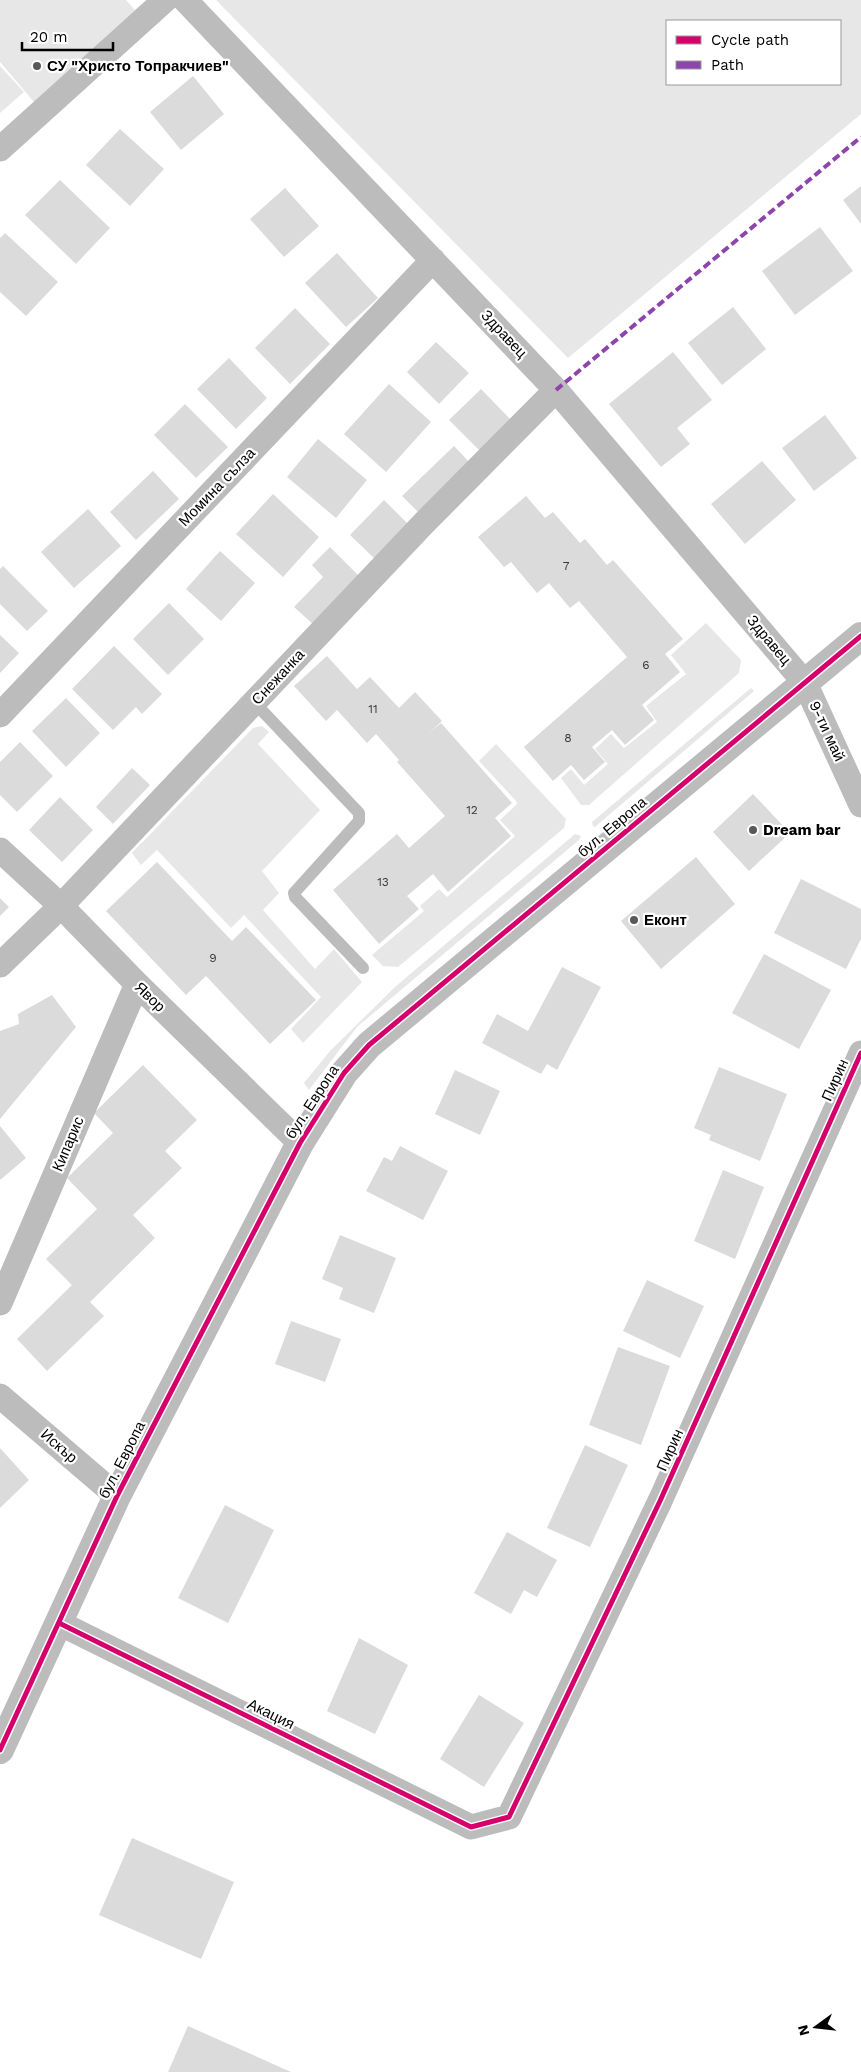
<svg xmlns="http://www.w3.org/2000/svg" width="861" height="2072" viewBox="0 0 861 2072" font-family="'Work Sans',sans-serif">
<style>
.green{fill:#e7e7e7;fill-rule:evenodd}
.building{fill:#dbdbdb}
.lines{fill:none;stroke-linecap:round;stroke-linejoin:round}
.service{stroke:#bcbcbc;stroke-width:12}
.minor{stroke:#bcbcbc;stroke-width:25}
.tertiary{stroke:#bcbcbc;stroke-width:28}
.quiet{stroke:#8e44ad;stroke-width:4;stroke-dasharray:8 4;stroke-linecap:butt}
.cycleway-casing{stroke:#fff;stroke-width:8}
.cycleway{stroke:#d6006c;stroke-width:5}
.poi-dot{fill:#595959;stroke:#fff;stroke-width:2}
.labels{text-anchor:middle;dominant-baseline:central;stroke-width:4.5;stroke-linejoin:round;paint-order:stroke}
.number-label{font-size:12px;fill:#373737}
.poi-label{font-size:15px;font-weight:bold;fill:#000;stroke:#fff;text-anchor:start}
.street-label{font-size:15px;fill:#000;stroke:#fff}
</style>
<rect width="100%" height="100%" fill="#fff"/>
<path class="green" d="M0,0H126L135,10L34,102L0,62Z
M216,0H861V114L568,358ZM667,21H840V84H667Z
M0,66L24,92L0,113Z
M706,623L741,660L739,673L589,805H581L561,778L571,769L584,785L608,764L595,749L611,734L624,748L657,722L646,706L686,674L671,655Z
M751,688L754,691L595,827L593,826L592,822Z
M262,726L269,732L258,744L320,810L262,871L279,893L263,910L315,969L334,949L362,982L303,1043L291,1029L321,997L244,915L231,928L157,850L141,865L132,853L253,728Z
M496,744L566,819L564,828L398,967L383,966L372,955L424,911L420,906L439,889L447,897L515,836L500,820L517,804L516,801L479,761Z
M575,834L581,836L579,840L357,1027L309,1090L304,1083L330,1051L395,987Z"/>
<path class="building" d="M193,76L224,114L181,150L150,112Z
M120,129L164,169L130,206L86,165Z
M60,180L110,228L76,264L25,215Z
M861,186V224L843,200Z
M285,188L319,226L284,257L250,219Z
M820,227L853,271L795,315L762,271Z
M5,233L58,282L26,316L0,292V238Z
M337,253L378,298L346,327L305,283Z
M733,307L766,349L722,385L688,343Z
M295,308L330,344L290,384L255,348Z
M436,342L469,373L439,404L407,372Z
M673,352L712,400L677,428L690,444L661,467L609,404Z
M229,358L267,398L236,429L197,389Z
M389,384L431,422L386,472L344,434Z
M481,389L514,423L483,454L449,420Z
M185,404L228,447L196,478L154,435Z
M825,415L857,458L814,491L782,448Z
M318,439L367,480L336,518L287,477Z
M454,446L471,464L420,514L402,496Z
M762,461L796,500L745,544L711,504Z
M153,471L179,499L136,540L110,512Z
M273,494L319,537L283,577L236,534Z
M526,496L545,518L553,512L580,543L585,539L607,565L613,560L683,639L665,654L680,672L642,705L654,720L625,745L612,730L592,747L605,762L584,780L571,765L553,781L524,747L627,657L579,601L570,608L549,583L537,593L511,562L504,567L478,537Z
M384,500L408,524L375,559L350,535Z
M88,509L121,546L74,588L41,552Z
M330,547L360,577L314,625L294,607L323,577L312,565Z
M220,551L255,583L221,621L186,589Z
M3,566L48,611L27,631L0,604V569Z
M169,603L204,639L168,675L133,639Z
M0,635L19,653L0,673Z
M114,646L162,694L142,714L136,707L113,730L72,689Z
M327,656L357,689L370,677L399,708L415,692L442,721L428,734L441,723L512,803L495,818L511,836L448,892L433,874L407,896L419,909L379,944L333,890L397,834L409,848L445,816L397,762L399,760L376,734L367,743L337,710L326,721L294,686Z
M66,698L100,733L66,767L32,731Z
M20,742L53,776L17,812L0,795V762Z
M132,768L150,785L113,824L96,807Z
M753,794L790,833L749,871L713,832Z
M60,797L93,830L62,862L29,830Z
M696,857L735,904L661,969L621,921Z
M157,862L232,941L246,927L316,1000L270,1044L206,976L186,995L106,911Z
M801,879L861,909V939L846,969L774,933Z
M0,898L9,907L0,916Z
M764,954L831,990L799,1049L732,1013Z
M562,967L601,987L557,1070L547,1064L541,1074L482,1043L497,1014L528,1031Z
M52,995L76,1027L0,1119V1031L19,1024L18,1014Z
M143,1065L197,1120L165,1151L182,1168L133,1215L155,1238L90,1302L104,1316L47,1371L17,1339L72,1285L46,1259L97,1209L67,1178L113,1133L94,1113Z
M719,1067L787,1094L760,1161L709,1140L711,1135L694,1128Z
M455,1070L500,1091L480,1135L435,1114Z
M0,1126L26,1158L0,1180Z
M400,1146L448,1171L423,1220L366,1191L384,1157L392,1161Z
M723,1170L764,1187L735,1259L694,1241Z
M340,1235L396,1258L374,1313L339,1299L343,1288L322,1279Z
M647,1280L704,1306L680,1358L623,1331Z
M291,1321L341,1339L325,1382L275,1364Z
M618,1347L670,1366L641,1445L589,1425Z
M585,1445L628,1465L590,1547L547,1528Z
M0,1448L29,1480L0,1508Z
M225,1505L274,1530L228,1623L178,1598Z
M507,1532L557,1560L537,1597L524,1590L511,1614L474,1593Z
M359,1638L408,1665L375,1734L327,1711Z
M479,1695L524,1723L484,1787L440,1759Z
M132,1838L234,1882L201,1959L99,1915Z
M188,2026L291,2072H168Z"/>
<g class="lines">
<path class="service" d="M254,702L359,813V821L294,893L295,897L363,968"/>
<path class="minor" d="M185,0L556,390L805,683L861,805
M0,149L165,0
M0,715L433,260
M0,850L61,906L137,984L300,1143
M0,965L61,906L424,523L556,390
M0,1303L137,984
M0,1396L117,1496
M59,1623L471,1827L509,1817L660,1501L861,1053"/>
<path class="tertiary" d="M0,1750L117,1496L300,1143L344,1073L369,1045L861,636"/>
<path class="quiet" d="M556,390L861,137"/>
<defs>
<path id="cycleway" d="M59,1623L471,1827L509,1817L660,1501L861,1053
M0,1750L117,1496L300,1143L344,1073L369,1045L861,636"/>
</defs>
<use href="#cycleway" class="cycleway-casing"/>
<use href="#cycleway" class="cycleway"/>
</g>
<g class="poi-dot">
<circle cx="37" cy="66" r="5"/>
<circle cx="753" cy="830" r="5"/>
<circle cx="634" cy="920" r="5"/>
</g>
<g class="labels">
<g class="number-label">
<text x="566" y="566">7</text>
<text x="646" y="665">6</text>
<text x="373" y="709">11</text>
<text x="568" y="738">8</text>
<text x="472" y="810">12</text>
<text x="383" y="882">13</text>
<text x="213" y="958">9</text>
</g>
<g class="poi-label">
<text x="47" y="66">СУ "Христо Топракчиев"</text>
<text x="763" y="830">Dream bar</text>
<text x="644" y="920">Еконт</text>
</g>
<g class="street-label">
<text transform="translate(504 334) rotate(47)">Здравец</text>
<text transform="translate(217 487) rotate(-46)">Момина сълза</text>
<text transform="translate(769 640) rotate(50)">Здравец</text>
<text transform="translate(278 677) rotate(-47)">Снежанка</text>
<text transform="translate(827 731) rotate(65)">9-ти май</text>
<text transform="translate(612 827) rotate(-40)">бул. Европа</text>
<text transform="translate(150 997) rotate(44)">Явор</text>
<text transform="translate(835 1080) rotate(-66)">Пирин</text>
<text transform="translate(312 1102) rotate(-57)">бул. Европа</text>
<text transform="translate(68 1144) rotate(-67)">Кипарис</text>
<text transform="translate(59 1446) rotate(41)">Искър</text>
<text transform="translate(670 1450) rotate(-66)">Пирин</text>
<text transform="translate(122 1460) rotate(-63)">бул. Европа</text>
<text transform="translate(271 1714) rotate(26)">Акация</text>
</g>
</g>
<rect x="666" y="20" width="175" height="65" fill="#ffffff" stroke="#999999"/>
<rect x="676" y="36" width="25" height="8" fill="#d6006c" stroke="#999999"/>
<text x="711" y="45" font-size="15" fill="#000000">Cycle path</text>
<rect x="676" y="61" width="25" height="8" fill="#8e44ad" stroke="#999999"/>
<text x="711" y="70" font-size="15" fill="#000000">Path</text>
<g transform="translate(816 2027) rotate(255)" stroke="#ffffff" stroke-width="4" paint-order="stroke">
<path d="M0-4L9 19L0 12L-9 19Z" fill="#000000"/>
<text y="-8" font-size="14" font-weight="bold" text-anchor="middle" fill="#000000">N</text>
</g>
<path d="M22 42v8h91v-8" fill="none" stroke="#000000" stroke-width="2.5"/>
<text x="30" y="42" font-size="15" fill="#000000" stroke="#ffffff" stroke-width="4" paint-order="stroke">20 m</text>
</svg>
